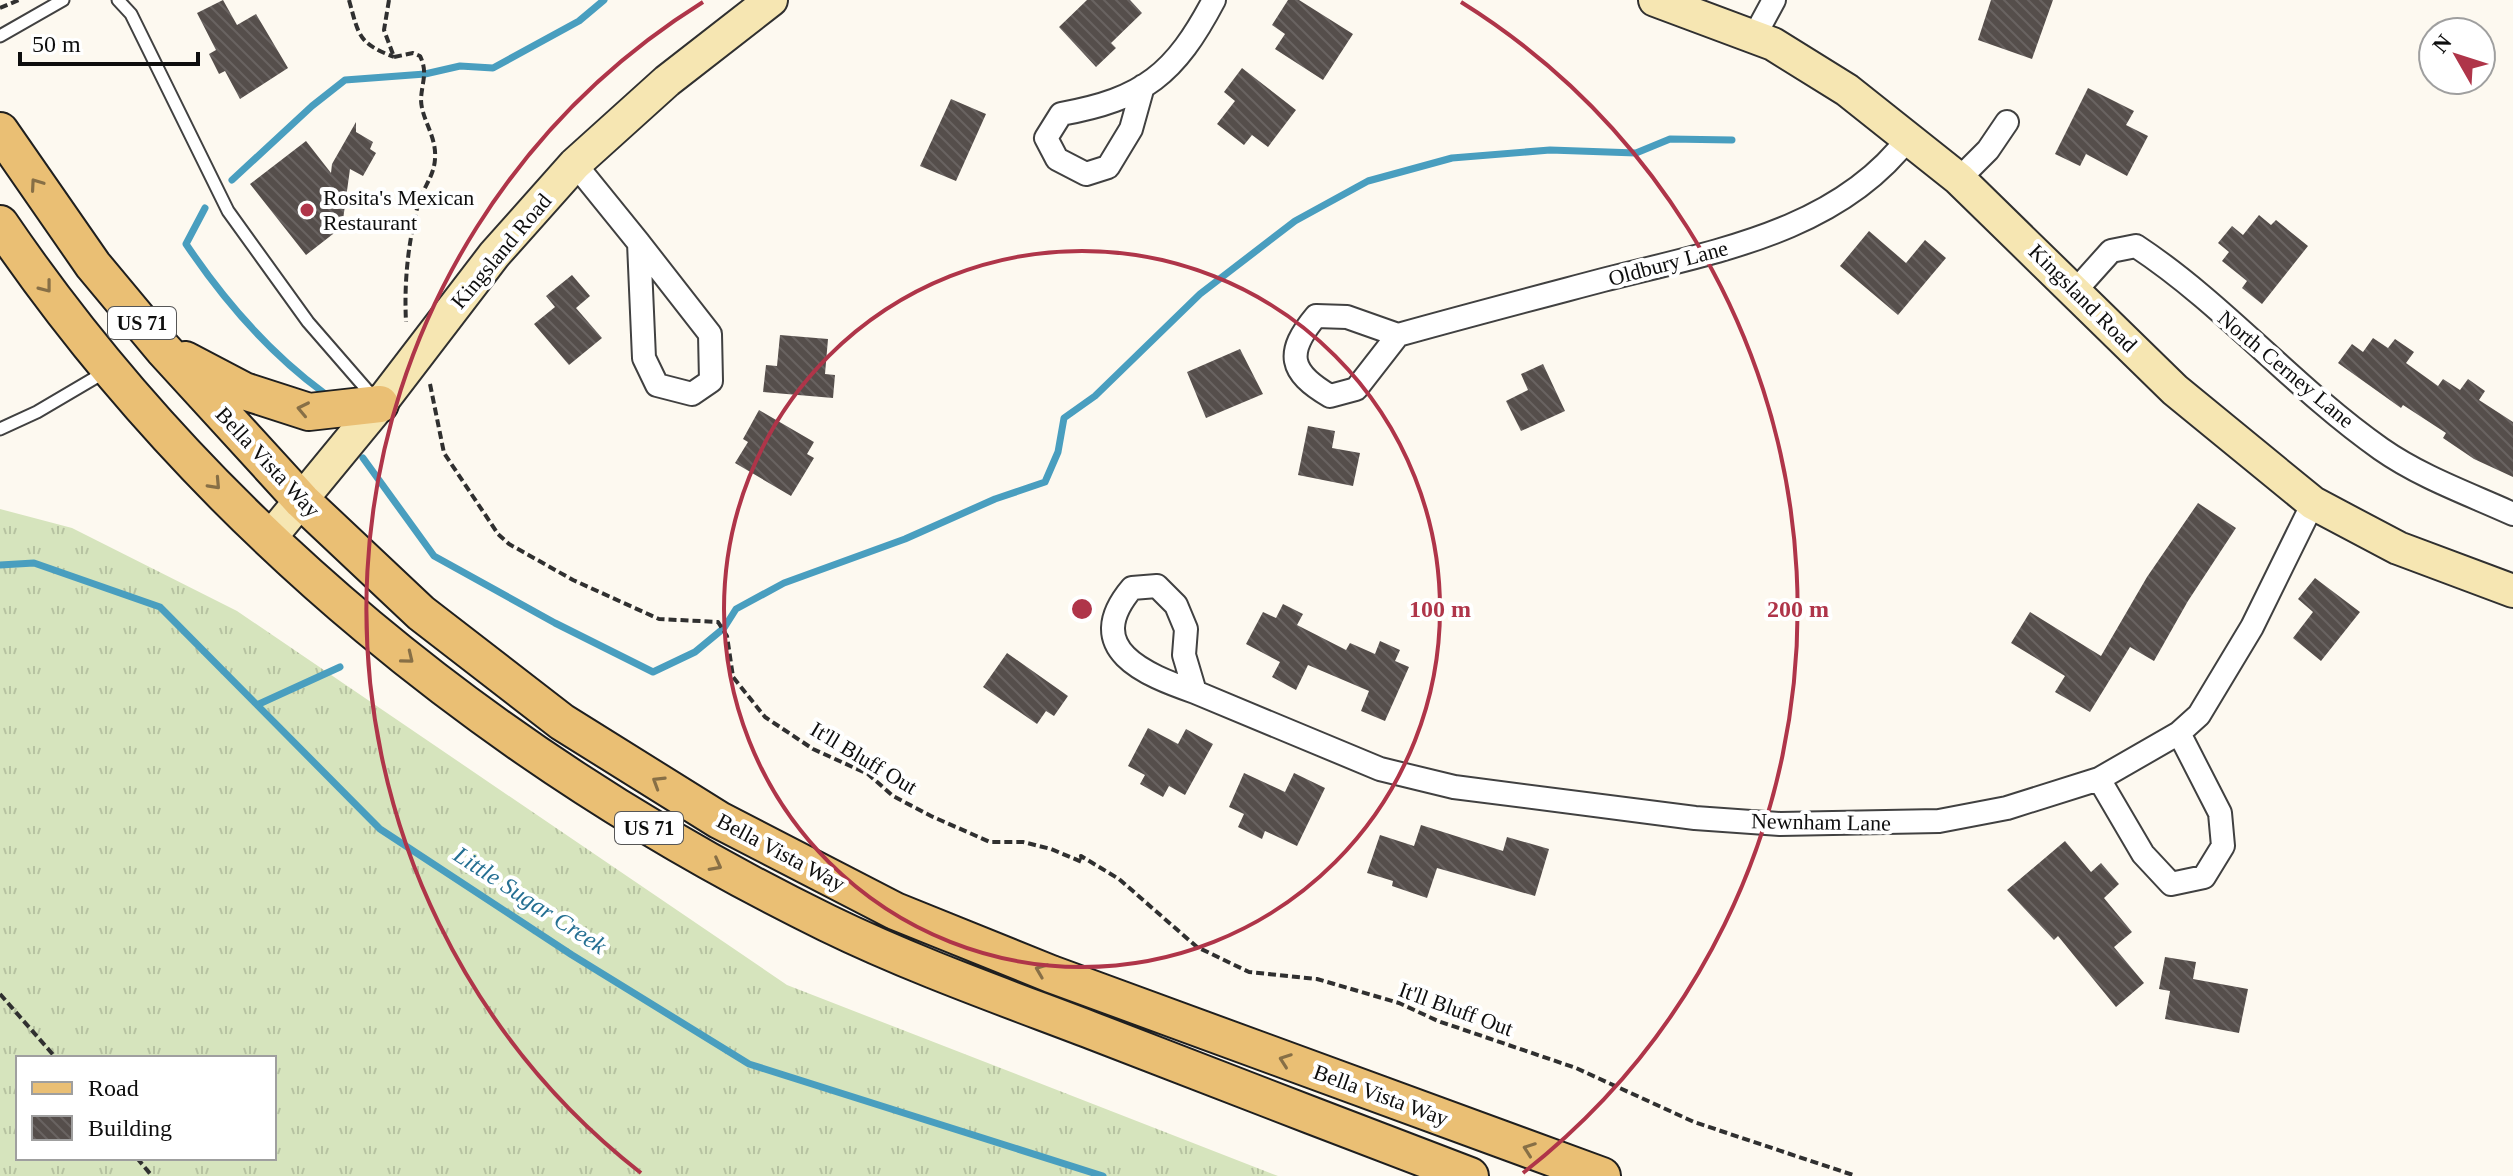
<svg xmlns="http://www.w3.org/2000/svg" width="2513" height="1176" viewBox="0 0 2513 1176" font-family="'Times New Roman',serif">
<style>
.grass{fill:url(#grass-tufts);fill-rule:evenodd}
.lines{fill:none;stroke-linecap:round;stroke-linejoin:round}
.stream{stroke:#499ebf;stroke-width:7}
.building{fill:url(#building-back-hatch)}
.lane-casing{stroke:#414141;stroke-width:15}
.street-casing{stroke:#414141;stroke-width:26}
.secondary-casing{stroke:#303030;stroke-width:36}
.primary-casing{stroke:#1f1f1f;stroke-width:40}
.path{stroke:#303030;stroke-width:4;stroke-dasharray:8 4;stroke-linecap:butt}
.lane{stroke:#fff;stroke-width:11}
.street{stroke:#fff;stroke-width:22}
.secondary{stroke:#f6e6b2;stroke-width:32}
.primary{stroke:#eabf74;stroke-width:36}
.oneway{stroke:#876f46}
.ring{fill:none;stroke:#af3549;stroke-width:4}
.poi-dot{fill:#af3549;stroke:#fff;stroke-width:3}
.labels{text-anchor:middle;dominant-baseline:central;stroke-width:8;stroke-linejoin:round;paint-order:stroke}
.shield{fill:#fff;stroke:#565656;stroke-width:2}
.shield-label{font-size:20px;font-weight:bold;fill:#0e0e0e}
.poi-label{font-size:22px;fill:#0e0e0e;stroke:#fff;text-anchor:start}
.street-label{font-size:22px;fill:#0e0e0e;stroke:#fff}
.water-label{font-size:24px;font-style:italic;fill:#246f92;stroke:#fff}
.centre{fill:#af3549;stroke:#fff;stroke-width:4}
.ring-label{font-size:24px;text-anchor:middle;font-weight:bold;fill:#af3549;stroke:#fff;stroke-width:8;stroke-linejoin:round;paint-order:stroke}
</style>
<defs>
<pattern id="grass-tufts" width="24" height="20" patternUnits="userSpaceOnUse" patternTransform="scale(2)"><rect width="24" height="20" fill="#d6e4bd"/><path d="M3 7l-1-3M5 7V3M7 7l1-3M15 17l-1-3M17 17v-4M19 17l1-3" fill="none" stroke="#b6c2a1"/></pattern>
<pattern id="building-back-hatch" width="6" height="6" patternUnits="userSpaceOnUse" patternTransform="scale(2)"><rect width="6" height="6" fill="#554e4b"/><path d="M-1 5l2 2M0 0l6 6M5-1l2 2" fill="none" stroke="#696361"/></pattern>
</defs>
<rect width="100%" height="100%" fill="#fdf9f0"/>
<path class="grass" d="M0,509L72,528L237,611L787,985L1278,1176H0ZM18,1058H274V1158H18Z"/>
<g class="lines">
<path class="stream" d="M232,180L312,106L345,80L425,74L460,66L493,68L579,21L604,0
M205,208L186,244C225,302 268,352 324,393
M363,458L434,556L555,623L653,672L695,652L724,628L736,609L784,583L905,539L995,499L1045,482L1058,452L1064,418L1095,396L1200,294L1295,221L1368,181L1452,158L1550,150L1636,153L1670,139L1732,140
M0,565L34,563L160,607L380,829L572,955L749,1064L1103,1176
M259,704L340,667"/>
</g>
<path class="building" d="M223,0L237,25L256,14L288,68L240,99L225,71L219,74L209,54L216,50L197,13Z
M1087,0H1130L1142,13L1111,43L1116,48L1096,67L1059,27Z
M1288,0H1299L1353,34L1323,80L1275,49L1285,34L1272,25Z
M1991,0H2053L2032,59L1978,40Z
M1242,68L1296,110L1268,147L1252,135L1244,145L1217,124L1235,101L1224,92Z
M2088,88L2134,111L2126,125L2148,136L2127,176L2086,154L2080,166L2055,154Z
M951,99L986,114L956,181L920,166Z
M356,122V132L373,142L370,149L376,153L363,176L350,169L342,227L306,255L250,184L306,141L331,173L332,164Z
M2259,215L2271,225L2276,220L2308,246L2262,304L2242,288L2247,281L2222,261L2229,252L2218,243L2232,226L2243,235Z
M1869,231L1906,263L1925,240L1946,258L1898,315L1840,266Z
M572,275L590,296L576,308L602,338L569,365L534,324L555,307L546,296Z
M780,335L828,339L825,374L835,375L833,398L763,392L766,365L777,366Z
M2373,338L2388,348L2395,339L2414,352L2406,363L2438,386L2443,379L2460,390L2468,379L2485,391L2479,400L2513,422V477L2474,459L2443,438L2446,433L2403,405L2401,408L2338,363L2352,344L2363,352Z
M1240,349L1263,394L1206,418L1187,372Z
M1543,364L1565,411L1521,431L1506,401L1528,390L1521,374Z
M759,410L814,442L807,454L814,458L791,496L735,463L748,442L743,439Z
M1308,426L1335,431L1332,448L1360,453L1353,486L1298,475Z
M2198,503L2236,528L2188,601L2154,661L2130,647L2090,712L2055,692L2065,676L2011,643L2030,612L2101,656L2147,577Z
M2315,578L2360,612L2321,661L2293,638L2313,612L2298,599Z
M1283,604L1303,614L1297,625L1346,650L1350,643L1375,654L1380,641L1400,650L1395,661L1409,667L1385,721L1361,711L1369,691L1308,665L1296,690L1272,677L1280,662L1246,644L1263,612L1276,618Z
M1007,653L1068,696L1054,716L1046,711L1037,724L983,687Z
M1148,728L1178,744L1186,729L1213,744L1185,795L1169,786L1163,797L1140,784L1145,775L1128,766Z
M1244,773L1285,792L1294,773L1325,788L1297,846L1265,831L1262,839L1238,827L1244,814L1229,807Z
M1421,825L1503,851L1507,837L1549,849L1535,896L1437,868L1427,898L1392,886L1393,881L1367,873L1380,835L1414,846Z
M2065,841L2091,872L2101,863L2119,884L2104,898L2132,932L2114,947L2144,983L2116,1007L2058,936L2054,940L2007,890Z
M2165,957L2196,962L2193,979L2248,989L2239,1033L2165,1019L2170,991L2159,989Z"/>
<g class="lines">
<defs>
<path id="lane" d="M118,0L131,14L228,211L308,322L374,398
M0,36L63,0
M0,429L37,412L105,372"/>
<path id="street" d="M1754,37L1774,0
M1143,86L1131,129L1108,167L1086,174L1057,159L1046,138L1061,114C1144,99 1175,74 1214,0
M575,164L639,243
M1959,179L1988,150L2007,122
M639,243L710,334L711,381L692,394L657,385L644,358Z
M2076,290L2111,251L2136,246C2224,304 2294,388 2381,449C2421,477 2469,494 2513,514
M1398,335L1356,389L1330,396C1289,372 1285,353 1316,316L1347,317L1398,335C1466,316 1535,298 1603,280C1712,252 1838,232 1909,137
M1195,692C1146,675 1080,649 1132,588L1157,586L1176,605L1186,629L1184,655L1195,692L1380,769L1454,787L1695,818L1780,824L1939,821L2007,808L2099,779L2179,733L2199,715L2252,627L2313,503
M2099,779L2143,854L2171,884L2204,877L2223,846L2220,813L2179,733"/>
<path id="secondary" d="M1655,0L1773,44L1847,90L1959,179L2175,390L2313,503L2398,548L2513,591
M269,539L380,404L494,255L575,164L667,81L771,0"/>
<path id="primary" d="M0,131L93,265L163,349L302,501L421,613L562,722L719,820L895,911L1051,974L1602,1176
M0,224C206,526 500,763 827,923C913,965 1004,997 1093,1031C1219,1080 1344,1128 1470,1176
M185,360L244,391L309,412L380,404"/>
</defs>
<use href="#lane" class="lane-casing"/>
<use href="#street" class="street-casing"/>
<use href="#secondary" class="secondary-casing"/>
<use href="#primary" class="primary-casing"/>
<path class="path" d="M349,0C359,36 358,43 394,57
M389,0L384,30L394,57
M0,8L19,0
M394,57L413,53L420,56C428,72 422,82 421,99C421,119 437,136 435,159C434,177 422,189 418,205C408,243 404,282 406,322
M430,384L444,453L498,534L509,544L573,580L659,619L718,622L727,636L733,677L765,717L813,749L868,774L893,796L931,816L990,842H1023L1051,849L1082,862L1081,856L1119,879L1197,947L1249,972L1317,979L1399,1003L1438,1021L1576,1068L1694,1122L1856,1176
M0,994L56,1058
M137,1158L152,1176"/>
<use href="#lane" class="lane"/>
<use href="#street" class="street"/>
<use href="#secondary" class="secondary"/>
<use href="#primary" class="primary"/>
</g>
<defs><path id="oneway-chevron" d="M-2-3.5L2.5 0L-2 3.5" fill="none" stroke-width="1.6" stroke-linecap="round" stroke-linejoin="round" transform="scale(2)"/></defs>
<g class="oneway">
<use href="#oneway-chevron" transform="translate(36 184) rotate(-125)"/>
<use href="#oneway-chevron" transform="translate(46 287) rotate(52)"/>
<use href="#oneway-chevron" transform="translate(303 409) rotate(-168)"/>
<use href="#oneway-chevron" transform="translate(215 484) rotate(47)"/>
<use href="#oneway-chevron" transform="translate(408 658) rotate(39)"/>
<use href="#oneway-chevron" transform="translate(658 782) rotate(-148)"/>
<use href="#oneway-chevron" transform="translate(716 865) rotate(28)"/>
<use href="#oneway-chevron" transform="translate(1041 970) rotate(-158)"/>
<use href="#oneway-chevron" transform="translate(1285 1060) rotate(-160)"/>
<use href="#oneway-chevron" transform="translate(1529 1149) rotate(-160)"/>
</g>
<g class="ring">
<circle cx="1082" cy="609" r="358"/>
<path d="M641 1173A716 716 0 0 1 703 2M1461 2A716 716 0 0 1 1523 1173"/>
</g>
<circle class="poi-dot" cx="307" cy="210" r="8"/>
<g class="labels">
<g class="shield">
<rect x="108" y="307" width="68" height="32" rx="6"/>
<rect x="615" y="812" width="68" height="32" rx="6"/>
</g>
<g class="shield-label">
<text x="142" y="323">US 71</text>
<text x="649" y="828">US 71</text>
</g>
<g class="poi-label">
<text x="323" y="197">Rosita's Mexican<tspan x="323" dy="25">Restaurant</tspan></text>
</g>
<g class="street-label">
<text transform="translate(501 251) rotate(-50)">Kingsland Road</text>
<text transform="translate(1668 263) rotate(-15)">Oldbury Lane</text>
<text transform="translate(2083 298) rotate(45)">Kingsland Road</text>
<text transform="translate(2286 369) rotate(40)">North Cerney Lane</text>
<text transform="translate(268 462) rotate(47)">Bella Vista Way</text>
<text transform="translate(864 758) rotate(31)">It'll Bluff Out</text>
<text transform="translate(1821 822) rotate(1)">Newnham Lane</text>
<text transform="translate(781 852) rotate(28)">Bella Vista Way</text>
<text transform="translate(1456 1009) rotate(20)">It'll Bluff Out</text>
<text transform="translate(1381 1095) rotate(20)">Bella Vista Way</text>
</g>
<g class="water-label">
<text transform="translate(530 900) rotate(33)">Little Sugar Creek</text>
</g>
</g>
<circle cx="1082" cy="609" r="12" class="centre"/>
<g class="ring-label">
<text x="1440" y="617">100 m</text>
<text x="1798" y="617">200 m</text>
</g>
<rect x="16" y="1056" width="260" height="104" fill="#ffffff" stroke="#9f9f9f" stroke-width="2"/>
<rect x="32" y="1082" width="40" height="12" fill="#eabf74" stroke="#9f9f9f" stroke-width="2"/>
<text x="88" y="1096" font-size="24" fill="#0e0e0e">Road</text>
<rect x="32" y="1116" width="40" height="24" fill="url(#building-back-hatch)" stroke="#9f9f9f" stroke-width="2"/>
<text x="88" y="1136" font-size="24" fill="#0e0e0e">Building</text>
<g transform="translate(2457 56) rotate(309)"><circle r="38" fill="#ffffff" stroke="#9f9f9f" stroke-width="2"/>
<path d="M0-6L14 30L0 20L-14 30Z" fill="#af3549"/>
<text y="-12" font-size="22" font-weight="bold" text-anchor="middle" fill="#0e0e0e">N</text>
</g>
<path d="M20 52v12h178v-12" fill="none" stroke="#0e0e0e" stroke-width="4"/>
<text x="32" y="52" font-size="24" fill="#0e0e0e" stroke="#ffffff" stroke-width="6" paint-order="stroke">50 m</text>
</svg>
